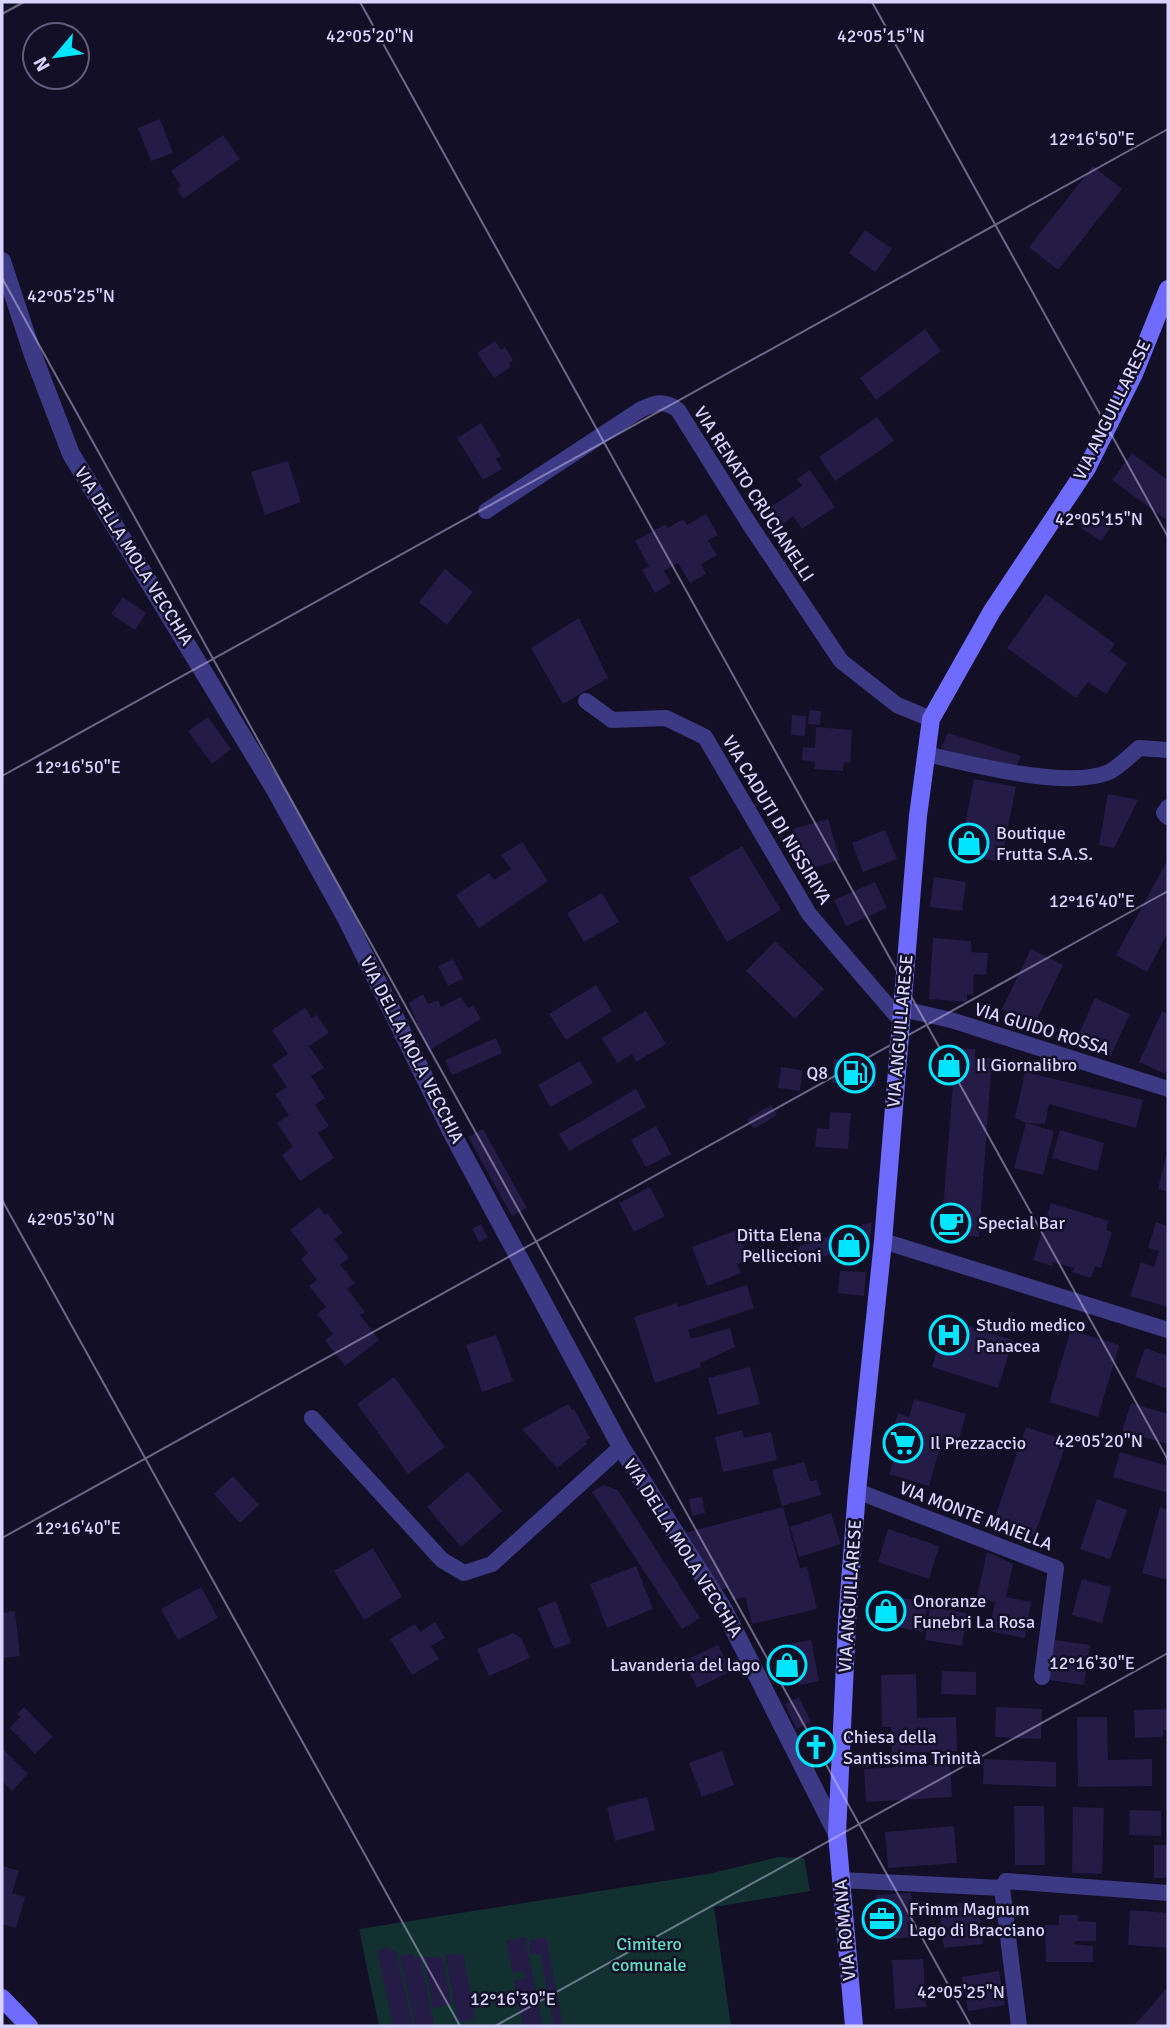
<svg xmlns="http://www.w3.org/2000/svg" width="1170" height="2028" viewBox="0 0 1170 2028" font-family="Signika,sans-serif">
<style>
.green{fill:#12302f}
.building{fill:#241b47}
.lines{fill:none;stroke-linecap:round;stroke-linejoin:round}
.minor{stroke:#3d3a85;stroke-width:16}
.tertiary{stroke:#3d3a85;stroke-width:18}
.secondary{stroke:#6f6bff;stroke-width:18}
.ticks{fill:none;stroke:#d9d4ff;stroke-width:2;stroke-opacity:0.45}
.labels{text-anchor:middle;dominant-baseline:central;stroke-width:5;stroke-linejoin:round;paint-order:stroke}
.street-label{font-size:18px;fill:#d9d4ff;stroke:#130f26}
.poi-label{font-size:18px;fill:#d9d4ff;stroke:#130f26;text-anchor:start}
.park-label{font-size:18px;fill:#5fe0c0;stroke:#130f26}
.ticks-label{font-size:18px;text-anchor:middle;fill:#d9d4ff;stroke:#130f26;stroke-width:5;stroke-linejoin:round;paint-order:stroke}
</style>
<rect width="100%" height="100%" fill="#130f26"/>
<path class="green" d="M778,1857L804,1858L810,1891L714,1907L731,2026H379L359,1929L708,1874Z"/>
<path class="building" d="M160,119L173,153L151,161L138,128Z
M223,135L240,159L183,199L177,189L181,186L171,171Z
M1093,166L1122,189L1058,270L1029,247Z
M865,230L892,249L875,272L849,253Z
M925,329L941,351L876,400L860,378Z
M495,341L501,350L505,347L513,360L509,363L511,367L494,378L477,353Z
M877,417L894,441L835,481L819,457Z
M481,423L501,456L496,459L502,469L483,480L457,438Z
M1132,453L1168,480V521L1112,480Z
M288,461L301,502L265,515L251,472Z
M810,470L835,507L802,529L793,516L783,524L771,507L802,486L797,479Z
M1092,511L1112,525L1101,541L1081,528Z
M706,514L718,535L708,540L717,555L701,564L706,574L690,583L678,563L664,571L671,583L655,593L642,570L649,566L635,541L666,524L668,528L683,519L687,525Z
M445,569L473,592L447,625L419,602Z
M1046,594L1115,644L1110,651L1127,663L1106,694L1088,682L1076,698L1007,648Z
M123,597L146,613L135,630L111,614Z
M579,618L608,678L563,704L531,648Z
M809,710L821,711L820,725L808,724Z
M792,715L806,716L805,736L791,735Z
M208,717L231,749L212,764L188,731Z
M816,727L852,730L850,763L844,762L843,771L814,769L815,762L802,760L803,747L815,748Z
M948,733L1021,756L1016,767L1003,768L941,748Z
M974,779L1016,787L1001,862L959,854Z
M1108,794L1138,800L1114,848L1099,845Z
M828,819L840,860L816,867L804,865L793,829Z
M885,830L897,859L863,872L852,843Z
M522,842L548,881L479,928L456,895L489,873L494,880L511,869L501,855Z
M742,846L781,910L727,942L689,878Z
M1168,859V932L1147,972L1116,955Z
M934,877L966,882L962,911L930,907Z
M875,882L887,908L846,926L834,900Z
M602,893L619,922L584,942L567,913Z
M933,938L971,941V952L988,953L986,975L974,974L973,995L967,994V1002L929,999Z
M775,941L824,989L795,1019L746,971Z
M1031,949L1063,965L1034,1025L1002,1009Z
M453,959L463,979L448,986L438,966Z
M596,985L612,1011L566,1040L549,1014Z
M423,994L428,1004L438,1000L441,1007L461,997L468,1008L473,1005L481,1019L428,1051L409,1003Z
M1095,998L1130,1014L1110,1057L1085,1045L1087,1040L1078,1036Z
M305,1008L312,1018L317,1015L329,1033L309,1046L324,1068L311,1076L325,1098L315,1105L329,1126L318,1133L334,1158L300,1181L282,1155L293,1147L277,1123L289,1115L275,1094L287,1087L272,1065L288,1054L272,1030Z
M646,1011L666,1044L636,1062L632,1054L617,1063L602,1038Z
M1162,1011L1168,1014V1067L1165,1074L1139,1062Z
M496,1038L502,1053L452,1075L445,1060Z
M938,1048L975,1049V1057L992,1058L979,1237L941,1234L953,1083H937Z
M834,1059L877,1063L875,1087L832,1083Z
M580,1061L593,1083L550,1107L538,1085Z
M781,1067L802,1070L800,1091L778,1088Z
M1025,1072L1143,1100L1136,1128L1049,1104L1045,1124L1026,1123L1015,1118Z
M636,1089L646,1107L569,1151L559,1134Z
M771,1105L777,1115L754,1129L747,1119Z
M830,1112L851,1113L848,1149L815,1147L817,1128L829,1129Z
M1026,1123L1054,1131L1043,1175L1014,1168Z
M656,1126L671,1154L646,1167L631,1140Z
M483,1129L527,1208L512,1216L468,1137Z
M1060,1130L1104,1143L1097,1171L1052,1158Z
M1167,1152H1168V1192L1158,1189Z
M650,1187L665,1216L634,1232L619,1203Z
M1051,1203L1109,1221L1106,1230L1112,1232L1101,1268L1095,1266L1091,1278L1072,1272L1074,1268L1053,1262L1052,1266L1033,1260Z
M319,1207L325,1215L327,1213L343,1233L334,1239L349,1258L340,1265L355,1283L347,1289L365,1312L360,1315L379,1340L345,1366L325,1340L333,1334L317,1314L326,1307L309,1286L317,1280L301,1259L308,1253L290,1230Z
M872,1222L869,1250L837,1261L834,1253L799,1265L794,1248Z
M1156,1222L1168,1226V1307L1130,1296L1141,1262L1154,1267L1159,1251L1148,1248Z
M481,1224L488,1237L479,1242L472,1229Z
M737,1230L749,1260L737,1264L741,1273L707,1286L692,1247Z
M840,1271L866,1272L864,1296L838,1293Z
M747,1285L754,1308L688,1330L691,1339L730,1328L735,1347L700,1363L701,1367L655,1383L634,1317L677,1303L678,1307Z
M947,1319L1013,1340L998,1388L932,1367Z
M1071,1330L1119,1345L1098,1417L1049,1402Z
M496,1335L513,1381L482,1392L466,1345Z
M1145,1348L1168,1356V1389L1135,1377Z
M750,1367L760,1404L718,1415L708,1378Z
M394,1377L445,1447L408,1474L357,1404Z
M914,1399L966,1414L958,1442L943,1437L929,1486L889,1474L901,1432L893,1429L898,1413L909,1417Z
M1131,1403L1168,1414V1444L1122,1431Z
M568,1404L572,1410L574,1409L590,1438L585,1441L587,1444L557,1468L522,1429Z
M1026,1427L1067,1441L1034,1537L993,1523Z
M742,1430L744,1438L771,1432L777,1460L723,1472L715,1437Z
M1120,1452L1168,1466V1493L1113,1477Z
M804,1462L810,1481L817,1480L821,1495L782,1506L772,1470Z
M468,1471L502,1511L461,1547L427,1507Z
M233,1476L259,1505L240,1523L214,1494Z
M603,1485L618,1490L700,1618L682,1629L592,1492Z
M702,1497L705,1513L692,1516L689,1499Z
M1097,1499L1127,1510L1110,1559L1080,1549Z
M783,1507L800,1568L807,1567L817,1609L752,1624L745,1597L733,1600L730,1587L720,1590L685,1533Z
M1160,1507L1168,1510V1580L1142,1573Z
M831,1513L841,1544L799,1557L790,1527Z
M888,1529L939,1546L929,1579L878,1562Z
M373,1548L402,1597L364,1620L334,1571Z
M987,1552L1013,1564L1006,1597L1031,1602L1025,1638L989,1631L995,1602L977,1597Z
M636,1566L653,1609L607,1628L590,1584Z
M1082,1579L1111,1587L1102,1623L1072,1615Z
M201,1587L218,1618L178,1640L161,1609Z
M885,1595L928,1602L923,1632L880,1624Z
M556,1601L571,1643L554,1649L538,1608Z
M930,1607L967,1613L962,1646L925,1640Z
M15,1611L20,1656L2,1658V1613Z
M435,1622L445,1638L431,1646L439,1659L412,1675L390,1639L415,1624L420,1632Z
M513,1633L521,1638L530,1658L489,1676L477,1649Z
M811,1640L819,1681L800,1685L798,1671L782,1674L778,1655L791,1653L789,1644Z
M1055,1640L1090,1645L1084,1685L1049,1680Z
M718,1645L731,1671L697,1688L684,1661Z
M942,1671L976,1672V1695L941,1694Z
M916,1674L917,1718L956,1717L957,1751L892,1753L891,1727H882L881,1675Z
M799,1697L811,1722L796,1729L785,1704Z
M24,1707L53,1737L35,1754L10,1728L20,1717L17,1714Z
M996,1707L1042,1709L1041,1739L995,1737Z
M1168,1709V1730H1163V1737L1135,1738L1134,1710Z
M1077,1717H1107L1108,1760L1152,1759V1786L1078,1787Z
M823,1731L826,1760L809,1762L806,1733Z
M2,1748L28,1774L12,1791L2,1781Z
M722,1751L734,1785L702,1797L689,1763Z
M984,1759L1056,1762V1787L983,1784Z
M950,1764L952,1797L866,1802L864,1769Z
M647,1797L655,1830L615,1841L607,1807Z
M1014,1806H1044L1045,1865H1015Z
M1073,1807L1104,1808L1102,1874L1072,1873Z
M1130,1810L1161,1811V1836L1129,1835Z
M954,1826L957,1863L888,1868L885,1832Z
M1154,1845H1168V1878H1154Z
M3,1866L19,1871L12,1893L25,1897L16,1928L2,1924Z
M911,1893L915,1937L880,1940L876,1895Z
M978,1902L983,1944L944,1948L939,1905Z
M1130,1910L1168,1913V1948L1128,1945Z
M1059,1915H1078V1921L1096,1922V1941H1075L1074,1944L1093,1946V1962H1046L1045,1925H1059Z
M525,1937L543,2026H523L514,1981L525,1978L524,1971L513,1973L506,1941Z
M546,1937L563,2026H554L540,1953L531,1955L529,1941Z
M389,1947L390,1951L396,1950L413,2026H393L377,1950Z
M456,1953V1955L463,1954L475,2019L458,2022L445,1955Z
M413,1954L414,1957L420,1956L434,2025L415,2026L400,1956Z
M424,1957H442L451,2004L433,2008Z
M923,1959L926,2007L895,2009L892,1960Z
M999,1971L1005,2005L968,2011L962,1977Z
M1168,1986V2026H1133L1152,2006Z"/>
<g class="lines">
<path class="minor" d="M486,511L640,410C654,403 664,399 678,410L750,525L841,661L897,705L931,719
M586,701L612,720L666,718L705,737L809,914L901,1021
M926,754C971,764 1067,790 1109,772C1119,767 1130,756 1139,748L1168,750
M1168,807L1164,813L1168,817
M902,1009L951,1020L1168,1089
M883,1241L1168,1330
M312,1418L442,1560L464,1573L492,1564L621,1447
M857,1491L1056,1568L1042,1677
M841,1880L1002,1888
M1019,2026L1002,1888L1006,1881L1168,1893"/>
<path class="tertiary" d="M2,261L33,355L71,454L274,788L347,920L454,1137L621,1447L724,1610L837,1834"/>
<path class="secondary" d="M2,1998L29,2026
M854,2026L837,1834L847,1622L857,1491L883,1241L918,816L931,719L992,611L1087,468L1134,374L1168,289"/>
</g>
<path class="ticks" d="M360,2L1168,1460M872,2L1168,537M2,14L24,2M2,278L971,2026M2,776L1168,129M2,1200L460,2026M2,1538L1168,891M495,2026L1168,1653"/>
<defs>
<symbol id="shop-ring" viewBox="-11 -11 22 22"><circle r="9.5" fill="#130f26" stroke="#00e5ff" stroke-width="1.5"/><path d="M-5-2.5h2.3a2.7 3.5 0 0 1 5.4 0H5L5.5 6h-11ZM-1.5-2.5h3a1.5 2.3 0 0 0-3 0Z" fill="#00e5ff"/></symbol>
<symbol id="fuel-ring" viewBox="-11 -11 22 22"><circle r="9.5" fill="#130f26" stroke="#00e5ff" stroke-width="1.5"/><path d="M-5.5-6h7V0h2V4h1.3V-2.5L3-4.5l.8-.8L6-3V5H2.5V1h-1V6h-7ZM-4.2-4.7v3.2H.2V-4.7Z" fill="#00e5ff"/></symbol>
<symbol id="cafe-ring" viewBox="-11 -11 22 22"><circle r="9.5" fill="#130f26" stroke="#00e5ff" stroke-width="1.5"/><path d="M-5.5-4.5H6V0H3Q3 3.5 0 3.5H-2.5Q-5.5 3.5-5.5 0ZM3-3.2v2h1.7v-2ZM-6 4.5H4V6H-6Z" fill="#00e5ff"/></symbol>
<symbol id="hospital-ring" viewBox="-11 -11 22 22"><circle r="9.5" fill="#130f26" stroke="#00e5ff" stroke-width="1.5"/><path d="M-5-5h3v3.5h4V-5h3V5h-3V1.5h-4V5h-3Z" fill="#00e5ff"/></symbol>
<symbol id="supermarket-ring" viewBox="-11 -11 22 22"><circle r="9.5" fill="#130f26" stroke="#00e5ff" stroke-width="1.5"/><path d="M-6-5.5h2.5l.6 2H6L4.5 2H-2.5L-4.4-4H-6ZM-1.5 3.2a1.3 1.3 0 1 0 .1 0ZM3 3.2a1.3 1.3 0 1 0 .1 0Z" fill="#00e5ff"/></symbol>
<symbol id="church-ring" viewBox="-11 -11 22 22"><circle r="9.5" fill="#130f26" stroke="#00e5ff" stroke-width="1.5"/><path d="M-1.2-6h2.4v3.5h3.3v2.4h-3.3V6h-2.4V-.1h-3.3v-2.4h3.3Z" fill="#00e5ff"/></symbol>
<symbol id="office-ring" viewBox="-11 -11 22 22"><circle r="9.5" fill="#130f26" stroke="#00e5ff" stroke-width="1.5"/><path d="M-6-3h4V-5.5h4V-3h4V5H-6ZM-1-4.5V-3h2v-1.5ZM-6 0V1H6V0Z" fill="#00e5ff"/></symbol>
</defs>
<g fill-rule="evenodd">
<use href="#shop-ring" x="947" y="821" width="44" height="44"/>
<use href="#shop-ring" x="927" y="1043" width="44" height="44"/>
<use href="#fuel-ring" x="833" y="1051" width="44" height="44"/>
<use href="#cafe-ring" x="929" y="1201" width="44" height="44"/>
<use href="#shop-ring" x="827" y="1223" width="44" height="44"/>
<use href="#hospital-ring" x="927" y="1313" width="44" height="44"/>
<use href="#supermarket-ring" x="881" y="1421" width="44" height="44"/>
<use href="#shop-ring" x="864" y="1589" width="44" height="44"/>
<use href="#shop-ring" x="765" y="1643" width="44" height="44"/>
<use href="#church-ring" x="794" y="1725" width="44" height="44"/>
<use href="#office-ring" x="860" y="1897" width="44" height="44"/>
</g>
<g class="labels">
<g class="street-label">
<text transform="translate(1112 410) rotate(-64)">VIA ANGUILLARESE</text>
<text transform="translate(754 494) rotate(57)">VIA RENATO CRUCIANELLI</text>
<text transform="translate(134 556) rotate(58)">VIA DELLA MOLA VECCHIA</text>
<text transform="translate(777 820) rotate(59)">VIA CADUTI DI NISSIRIYA</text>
<text transform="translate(1042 1029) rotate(17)">VIA GUIDO ROSSA</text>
<text transform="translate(900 1031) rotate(-85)">VIA ANGUILLARESE</text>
<text transform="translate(412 1050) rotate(63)">VIA DELLA MOLA VECCHIA</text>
<text transform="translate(976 1516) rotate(21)">VIA MONTE MAIELLA</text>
<text transform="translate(683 1548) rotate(58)">VIA DELLA MOLA VECCHIA</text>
<text transform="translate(850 1596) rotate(-86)">VIA ANGUILLARESE</text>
<text transform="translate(845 1930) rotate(-95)">VIA ROMANA</text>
</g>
<g class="poi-label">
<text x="996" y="833">Boutique<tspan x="996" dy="21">Frutta S.A.S.</tspan></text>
<text x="976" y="1065">Il Giornalibro</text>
<text x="828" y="1073" text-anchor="end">Q8</text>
<text x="978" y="1223">Special Bar</text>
<text x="822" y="1235" text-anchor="end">Ditta Elena<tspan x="822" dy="21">Pelliccioni</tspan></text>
<text x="976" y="1325">Studio medico<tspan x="976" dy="21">Panacea</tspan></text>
<text x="930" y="1443">Il Prezzaccio</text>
<text x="913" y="1601">Onoranze<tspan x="913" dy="21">Funebri La Rosa</tspan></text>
<text x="760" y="1665" text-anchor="end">Lavanderia del lago</text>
<text x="843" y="1737">Chiesa della<tspan x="843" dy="21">Santissima Trinità</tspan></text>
<text x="909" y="1909">Frimm Magnum<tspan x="909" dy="21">Lago di Bracciano</tspan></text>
</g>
<g class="park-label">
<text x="649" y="1944">Cimitero<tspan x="649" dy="21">comunale</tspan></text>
</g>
</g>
<g class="ticks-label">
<text x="370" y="42">42°05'20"N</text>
<text x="881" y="42">42°05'15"N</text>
<text x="1092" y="145">12°16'50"E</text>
<text x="71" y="302">42°05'25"N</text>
<text x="1099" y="525">42°05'15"N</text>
<text x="78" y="773">12°16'50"E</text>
<text x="1092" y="907">12°16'40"E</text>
<text x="71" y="1225">42°05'30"N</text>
<text x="1099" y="1447">42°05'20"N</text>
<text x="78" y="1534">12°16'40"E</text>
<text x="1092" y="1669">12°16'30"E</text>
<text x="961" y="1998">42°05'25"N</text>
<text x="513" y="2005">12°16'30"E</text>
</g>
<rect width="1170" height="2028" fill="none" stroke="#d9d4ff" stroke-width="7"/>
<g transform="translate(56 56) rotate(241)"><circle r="33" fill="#130f26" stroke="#625e7d" stroke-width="2"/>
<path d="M0-5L12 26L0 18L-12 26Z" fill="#00e5ff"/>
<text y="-10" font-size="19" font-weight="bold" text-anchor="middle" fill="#d9d4ff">N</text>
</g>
</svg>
